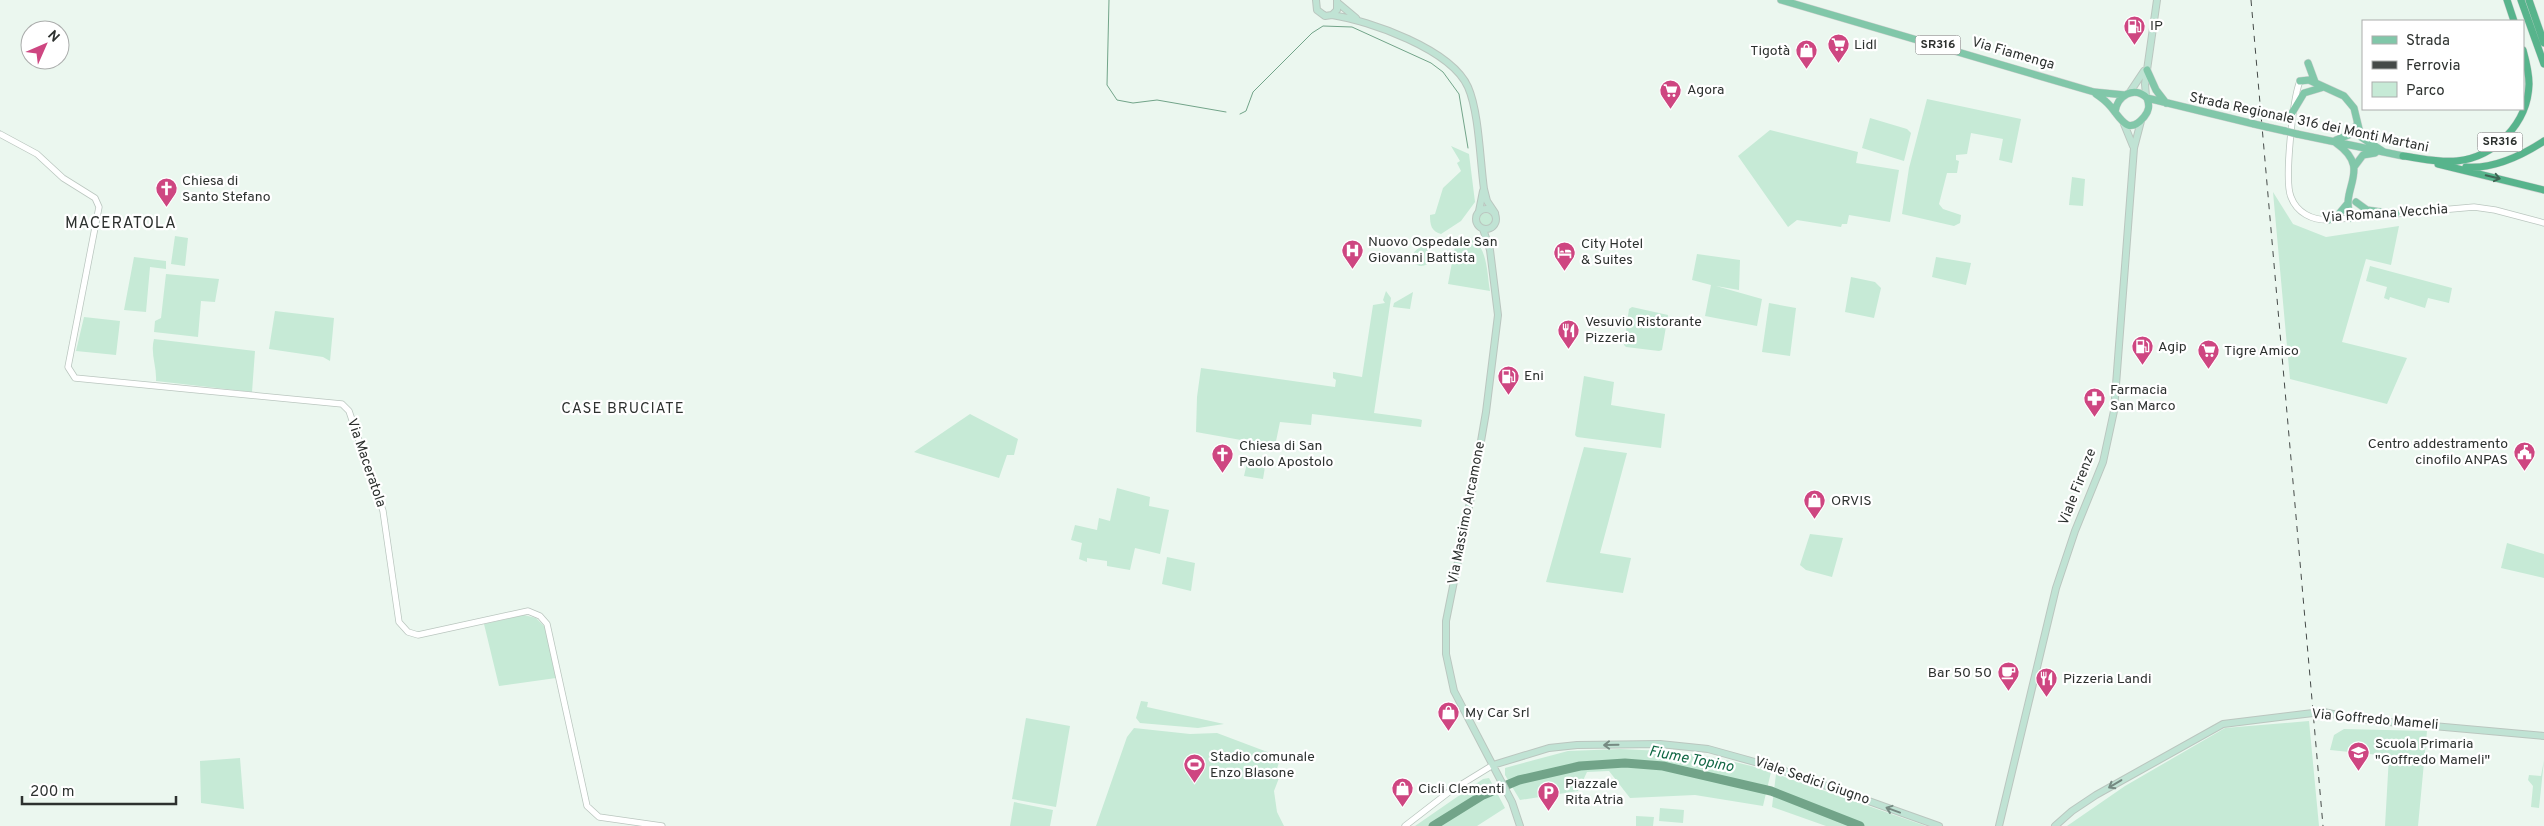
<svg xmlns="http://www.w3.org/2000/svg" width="2544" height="826" viewBox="0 0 2544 826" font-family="Overpass,sans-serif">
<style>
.green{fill:#c6ead6}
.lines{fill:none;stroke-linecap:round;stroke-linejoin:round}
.stream{stroke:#72a489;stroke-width:1}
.river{stroke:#72a489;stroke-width:9}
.tertiary-casing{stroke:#bac6bf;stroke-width:7}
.secondary-casing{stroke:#bac6bf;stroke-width:8}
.primary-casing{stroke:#d1d2d1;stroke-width:8}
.trunk-casing{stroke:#d1d2d1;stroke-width:8}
.tertiary{stroke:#fff;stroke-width:5.5}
.secondary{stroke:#c0e3d4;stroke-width:6}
.primary{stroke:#81c7a9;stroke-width:7}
.trunk{stroke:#57b48c;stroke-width:7}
.rail{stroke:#454a48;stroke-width:1;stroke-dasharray:6 6;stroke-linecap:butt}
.primary-bridge-casing{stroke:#d1d2d1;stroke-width:8;stroke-linecap:butt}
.primary-bridge{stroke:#81c7a9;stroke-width:7}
.oneway{stroke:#3e6554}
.oneway2{stroke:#768a82}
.labels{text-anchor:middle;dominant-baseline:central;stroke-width:4.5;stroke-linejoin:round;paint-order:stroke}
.shield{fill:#fff;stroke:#6c6f6d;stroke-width:1}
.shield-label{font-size:12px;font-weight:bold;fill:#2d312f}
.poi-label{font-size:14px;fill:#2d312f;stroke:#fff;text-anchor:start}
.street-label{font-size:14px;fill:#2d312f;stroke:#fff}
.neighbourhood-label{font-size:15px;letter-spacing:1px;fill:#2d312f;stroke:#fff}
.water-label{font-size:15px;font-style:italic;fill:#126845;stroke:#fff}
.quarter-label{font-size:16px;letter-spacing:1px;fill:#2d312f;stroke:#fff}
</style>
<rect width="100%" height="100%" fill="#ebf7ef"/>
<path class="green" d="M1927,99L2021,119L2012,163L1999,160L2003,139L1971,133L1967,154L1956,155V160L1959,161L1957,173H1947L1939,204L1943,209L1961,215L1960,223L1954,226L1902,214L1909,168Z
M1870,118L1907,129L1911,133L1904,161L1862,148Z
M1770,130L1858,152L1856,163L1899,170L1890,222L1849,215L1847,224H1842L1841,227L1797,220L1788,227L1738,156Z
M1451,146L1469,154L1475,202L1461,221L1441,234C1431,231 1430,225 1430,215L1435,214L1443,188L1461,171L1457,163L1460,161Z
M2072,177L2085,179L2083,206L2069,205Z
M2273,192L2293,224L2326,237L2399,226L2391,265L2366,259L2342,342L2407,358L2387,404L2290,379Z
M1479 220a7 7 0 1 1 14 0a7 7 0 1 1-14 0Z
M175,236L188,238L185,266L171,264Z
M1463,239L1474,240C1488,251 1487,275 1490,291L1448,284L1455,246Z
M1424,243L1434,260C1426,265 1420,270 1413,261L1412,254Z
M1697,254L1740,260L1739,290L1716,286L1762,299L1757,326L1705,316L1711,285L1692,280Z
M134,257L166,261V269L150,267L146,312L124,310Z
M1936,257L1971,263L1966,285L1932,277Z
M2370,266L2452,288L2449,303L2428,298L2425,308L2390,297L2389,300L2384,298L2387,287L2366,281Z
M166,274L219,279L215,302L201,301L198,337L154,332L155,321L161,318Z
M1851,277L1875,282L1881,288L1874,318L1845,312Z
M1386,291L1391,298L1374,413L1419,419L1422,420L1421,427L1312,414L1311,425L1280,422L1275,446L1196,432L1197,397L1201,368L1335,387L1336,380L1333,378V372L1362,377L1373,305L1385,303L1383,300Z
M1413,292L1410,309L1393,307L1394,303Z
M1769,303L1796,308L1790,356L1762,352Z
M1632,307L1668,315L1662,350L1659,351L1626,347L1624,345L1629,309Z
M275,311L334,318L330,361L323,357L269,349Z
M84,317L120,321L116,355L76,351Z
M154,339L255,351L252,392L156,381C157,367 150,353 154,339Z
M1584,376L1614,382L1611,405L1665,414L1661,448L1577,437L1575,435Z
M970,414L1018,439L1014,455H1007L999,478L914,452Z
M1584,447L1627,453L1600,553L1631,558L1623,593L1546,582Z
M1247,463L1265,467L1263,479L1244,476Z
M1117,488L1150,497L1149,506L1169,510L1160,554L1135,548L1130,570L1107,566V561L1087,558V562L1079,559L1082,543L1071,540L1075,525L1097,530L1099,518L1110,521Z
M1810,534L1843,538L1832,577L1806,570L1800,565Z
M2507,543L2544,554V578L2501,568Z
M1167,557L1195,563L1191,591L1162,584Z
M524,615L536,618L545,627L556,678L499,686L484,624Z
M1141,701L1148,702L1147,707L1224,724L1198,728L1140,723L1136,718Z
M1026,718L1070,726L1056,807L1012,799Z
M2309,721L2319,826H2067L2125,786L2225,728Z
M1134,728L1190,734L1217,733L1281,757L1275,774L1279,778L1274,791L1277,812L1284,826H1096L1127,737Z
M2344,729L2427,731L2418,826H2385L2389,756L2330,750L2334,735Z
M1620,749C1673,751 1717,755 1768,771L1771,772L1763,806L1695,795L1630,798L1609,771L1587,772L1578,791L1520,800L1505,775V768L1568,751Z
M240,758L244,809L201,803L200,761Z
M2544,760L2539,808L2531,807L2533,786L2528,780L2529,775L2541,776Z
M1776,774L1926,826H1826L1772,807Z
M1489,778L1505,808L1477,826H1415L1483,779Z
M1014,802L1053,810L1050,826H1010Z
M1660,808L1684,810L1683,823L1659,821Z
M1636,816L1654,817L1653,826H1636Z"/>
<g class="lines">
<path class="stream" d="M1109,0L1107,85L1117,100L1133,103L1157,100L1226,112
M1240,114L1246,111L1253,92L1312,33L1323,26L1352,27L1431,63L1443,72L1459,94L1468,148"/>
<path class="river" d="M1433,826L1483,795L1519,780L1580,766L1625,763L1663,766L1771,791L1860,826"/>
<defs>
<path id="tertiary" d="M2300,81C2293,98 2284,181 2291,197C2297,213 2312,220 2328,220L2474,207L2495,210L2544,223
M0,134L37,154L63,178L95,198L99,207L68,367L75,378L342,404L349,411L383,511L399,622L408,632L418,635L528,611L540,616L547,624L587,806L599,817L662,826
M1405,826L1449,792L1493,765"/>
<path id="secondary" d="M1316,0L1317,10L1325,16L1332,15L1337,10V0
M1338,3L1356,18
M1332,15C1370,21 1451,49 1468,87C1479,112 1480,160 1484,189L1487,201L1495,213
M2130,92L2144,71
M2146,96L2145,84L2157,0
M2124,124L2133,146
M1476 219a10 10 0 1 1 20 0a10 10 0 1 1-20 0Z
M1479,211L1483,191
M1483,229L1490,250L1498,315L1486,412L1474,482L1446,621V654L1454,691L1512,802L1520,826
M1493,765L1549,748L1577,745L1660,744L1708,749L1773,767L1939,826
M1999,826L2056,588L2075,531L2103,462L2114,411L2134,148L2141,121
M2055,826L2072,811L2096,795L2223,724L2313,713L2324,712L2355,719L2544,736"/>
<path id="primary" d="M1781,0L2094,92L2125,95
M2308,63L2315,82
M2147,70L2156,90L2166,103
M2300,81L2309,80L2344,96L2354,108L2361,137L2384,152
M2096,94C2102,98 2107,102 2111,107C2121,119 2128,136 2144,117C2149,111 2150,106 2147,98C2134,85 2117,96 2115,112
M2147,98L2254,124
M2292,113L2304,93L2324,87
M2267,127L2285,131
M2297,134L2403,156
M2336,140L2351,134L2357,124
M2336,143C2374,170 2338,188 2351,218
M2354,167L2363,155L2375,153
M2356,202L2367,210L2396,214
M2328,220L2338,215L2348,203"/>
<path id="trunk" d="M2507,0L2514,21
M2521,0L2544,64
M2529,0L2544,43
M2403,156C2420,158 2439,163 2457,161C2495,157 2528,123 2529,84C2529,72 2526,61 2523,50
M2438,164L2544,190
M2466,167C2494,169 2521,156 2544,141"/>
</defs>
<use href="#tertiary" class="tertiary-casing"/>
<use href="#secondary" class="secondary-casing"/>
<use href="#primary" class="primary-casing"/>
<use href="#trunk" class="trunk-casing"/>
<use href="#tertiary" class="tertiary"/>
<use href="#secondary" class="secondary"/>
<use href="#primary" class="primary"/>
<use href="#trunk" class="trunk"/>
<path class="rail" d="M2251,0L2323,826"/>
<defs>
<path id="primary-bridge" d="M2254,124L2267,127
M2285,131L2297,134"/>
</defs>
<use href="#primary-bridge" class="primary-bridge-casing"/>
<use href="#primary-bridge" class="primary-bridge"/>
</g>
<defs><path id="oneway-shaft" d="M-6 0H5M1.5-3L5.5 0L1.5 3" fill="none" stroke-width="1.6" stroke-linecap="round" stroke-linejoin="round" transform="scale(1.25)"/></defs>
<use class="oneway" href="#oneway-shaft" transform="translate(2493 177) rotate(14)"/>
<g class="oneway2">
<use href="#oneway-shaft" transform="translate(1611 745) rotate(179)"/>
<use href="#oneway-shaft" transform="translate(2115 784) rotate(149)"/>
<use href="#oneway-shaft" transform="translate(1893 810) rotate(-160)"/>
</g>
<defs>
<symbol id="fuel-pin" viewBox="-11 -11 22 30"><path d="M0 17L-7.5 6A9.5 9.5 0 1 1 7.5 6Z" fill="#ce4681" stroke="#fff"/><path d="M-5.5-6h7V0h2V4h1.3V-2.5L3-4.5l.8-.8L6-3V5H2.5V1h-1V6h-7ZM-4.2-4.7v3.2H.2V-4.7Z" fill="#fff"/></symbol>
<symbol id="supermarket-pin" viewBox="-11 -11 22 30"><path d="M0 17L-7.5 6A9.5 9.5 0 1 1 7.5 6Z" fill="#ce4681" stroke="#fff"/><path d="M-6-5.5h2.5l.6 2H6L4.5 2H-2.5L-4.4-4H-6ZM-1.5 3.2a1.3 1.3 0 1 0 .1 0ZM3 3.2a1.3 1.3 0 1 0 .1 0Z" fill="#fff"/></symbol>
<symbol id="shop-pin" viewBox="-11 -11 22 30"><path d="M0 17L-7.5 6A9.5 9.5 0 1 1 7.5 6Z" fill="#ce4681" stroke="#fff"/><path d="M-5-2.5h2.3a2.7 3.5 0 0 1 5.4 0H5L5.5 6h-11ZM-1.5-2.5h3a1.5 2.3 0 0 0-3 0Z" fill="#fff"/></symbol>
<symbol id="church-pin" viewBox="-11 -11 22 30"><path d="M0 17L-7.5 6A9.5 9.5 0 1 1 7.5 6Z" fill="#ce4681" stroke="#fff"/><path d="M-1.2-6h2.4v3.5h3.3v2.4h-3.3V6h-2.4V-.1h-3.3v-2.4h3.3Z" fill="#fff"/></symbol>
<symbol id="hospital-pin" viewBox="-11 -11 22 30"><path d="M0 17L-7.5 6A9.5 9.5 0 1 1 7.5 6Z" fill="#ce4681" stroke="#fff"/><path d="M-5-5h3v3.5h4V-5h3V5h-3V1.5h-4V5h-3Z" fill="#fff"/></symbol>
<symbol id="hotel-pin" viewBox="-11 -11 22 30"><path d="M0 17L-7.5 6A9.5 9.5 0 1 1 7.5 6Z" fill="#ce4681" stroke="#fff"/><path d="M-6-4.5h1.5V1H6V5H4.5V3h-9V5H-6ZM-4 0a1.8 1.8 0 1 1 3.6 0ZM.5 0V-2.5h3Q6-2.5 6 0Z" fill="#fff"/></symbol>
<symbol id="restaurant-pin" viewBox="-11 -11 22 30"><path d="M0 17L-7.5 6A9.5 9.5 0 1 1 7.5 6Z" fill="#ce4681" stroke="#fff"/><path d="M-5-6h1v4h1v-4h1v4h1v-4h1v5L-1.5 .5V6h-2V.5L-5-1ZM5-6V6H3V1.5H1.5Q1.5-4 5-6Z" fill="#fff"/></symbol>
<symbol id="pharmacy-pin" viewBox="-11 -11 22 30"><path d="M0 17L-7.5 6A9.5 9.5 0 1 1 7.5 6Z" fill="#ce4681" stroke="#fff"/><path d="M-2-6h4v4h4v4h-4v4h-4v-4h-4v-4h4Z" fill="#fff"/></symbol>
<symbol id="civic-pin" viewBox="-11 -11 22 30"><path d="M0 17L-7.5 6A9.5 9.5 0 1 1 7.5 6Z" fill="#ce4681" stroke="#fff"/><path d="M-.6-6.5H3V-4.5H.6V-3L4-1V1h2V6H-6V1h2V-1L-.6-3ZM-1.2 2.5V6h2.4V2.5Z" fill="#fff"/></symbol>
<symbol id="cafe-pin" viewBox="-11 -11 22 30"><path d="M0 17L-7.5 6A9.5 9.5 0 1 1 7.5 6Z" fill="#ce4681" stroke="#fff"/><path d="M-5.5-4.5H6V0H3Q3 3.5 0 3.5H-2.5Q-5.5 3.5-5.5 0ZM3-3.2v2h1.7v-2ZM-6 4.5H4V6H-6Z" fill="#fff"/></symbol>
<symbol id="school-pin" viewBox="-11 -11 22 30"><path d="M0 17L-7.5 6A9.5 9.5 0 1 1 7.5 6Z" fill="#ce4681" stroke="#fff"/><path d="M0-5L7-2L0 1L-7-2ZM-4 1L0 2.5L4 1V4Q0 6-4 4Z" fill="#fff"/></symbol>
<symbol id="stadium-pin" viewBox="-11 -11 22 30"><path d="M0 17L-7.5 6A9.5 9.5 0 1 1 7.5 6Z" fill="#ce4681" stroke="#fff"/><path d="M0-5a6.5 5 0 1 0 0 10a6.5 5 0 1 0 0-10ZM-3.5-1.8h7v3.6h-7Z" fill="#fff"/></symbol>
<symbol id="parking-pin" viewBox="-11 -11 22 30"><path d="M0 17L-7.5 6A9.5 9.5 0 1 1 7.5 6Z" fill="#ce4681" stroke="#fff"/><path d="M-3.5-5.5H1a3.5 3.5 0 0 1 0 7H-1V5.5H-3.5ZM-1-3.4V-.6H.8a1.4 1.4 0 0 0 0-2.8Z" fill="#fff"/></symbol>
</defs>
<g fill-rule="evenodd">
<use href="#fuel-pin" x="2122" y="14" width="25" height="34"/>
<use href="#supermarket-pin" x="1826" y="32" width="25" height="34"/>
<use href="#shop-pin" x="1794" y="38" width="25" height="34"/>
<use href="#supermarket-pin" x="1658" y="78" width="25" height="34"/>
<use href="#church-pin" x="154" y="176" width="25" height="34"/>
<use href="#hospital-pin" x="1340" y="238" width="25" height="34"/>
<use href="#hotel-pin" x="1552" y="240" width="25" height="34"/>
<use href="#restaurant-pin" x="1556" y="318" width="25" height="34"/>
<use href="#fuel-pin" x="2130" y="334" width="25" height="34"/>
<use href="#supermarket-pin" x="2196" y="338" width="25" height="34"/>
<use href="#fuel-pin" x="1496" y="364" width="25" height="34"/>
<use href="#pharmacy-pin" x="2082" y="386" width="25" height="34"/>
<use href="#civic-pin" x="2512" y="440" width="25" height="34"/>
<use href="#church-pin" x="1210" y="442" width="25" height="34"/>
<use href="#shop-pin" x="1802" y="488" width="25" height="34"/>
<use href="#cafe-pin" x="1996" y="660" width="25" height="34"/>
<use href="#restaurant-pin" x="2034" y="666" width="25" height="34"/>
<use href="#shop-pin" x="1436" y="700" width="25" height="34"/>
<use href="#school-pin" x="2346" y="740" width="25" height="34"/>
<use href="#stadium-pin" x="1182" y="752" width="25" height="34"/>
<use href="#shop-pin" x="1390" y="776" width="25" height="34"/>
<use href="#parking-pin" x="1536" y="780" width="25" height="34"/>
</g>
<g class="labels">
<g class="shield">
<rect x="1915.5" y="35.5" width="45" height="19" rx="4"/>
<rect x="2477.5" y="132.5" width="45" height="19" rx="4"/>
</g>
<g class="shield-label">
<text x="1938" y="45">SR316</text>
<text x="2500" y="142">SR316</text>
</g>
<g class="poi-label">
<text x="2150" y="26">IP</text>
<text x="1854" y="45">Lidl</text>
<text x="1790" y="51" text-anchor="end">Tigotà</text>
<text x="1687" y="90">Agora</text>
<text x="182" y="181">Chiesa di<tspan x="182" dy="16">Santo Stefano</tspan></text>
<text x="1368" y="242">Nuovo Ospedale San<tspan x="1368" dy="16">Giovanni Battista</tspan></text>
<text x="1581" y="244">City Hotel<tspan x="1581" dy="16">&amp; Suites</tspan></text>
<text x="1585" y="322">Vesuvio Ristorante<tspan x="1585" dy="16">Pizzeria</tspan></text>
<text x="2158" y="347">Agip</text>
<text x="2224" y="351">Tigre Amico</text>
<text x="1524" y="376">Eni</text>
<text x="2110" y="390">Farmacia<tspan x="2110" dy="16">San Marco</tspan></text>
<text x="2508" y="444" text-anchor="end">Centro addestramento<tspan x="2508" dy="16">cinofilo ANPAS</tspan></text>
<text x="1239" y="446">Chiesa di San<tspan x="1239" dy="16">Paolo Apostolo</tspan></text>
<text x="1831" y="501">ORVIS</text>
<text x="1992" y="673" text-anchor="end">Bar 50 50</text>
<text x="2063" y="679">Pizzeria Landi</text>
<text x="1465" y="713">My Car Srl</text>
<text x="2375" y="744">Scuola Primaria<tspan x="2375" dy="16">"Goffredo Mameli"</tspan></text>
<text x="1210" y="757">Stadio comunale<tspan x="1210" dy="16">Enzo Blasone</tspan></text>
<text x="1565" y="784">Piazzale<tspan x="1565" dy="16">Rita Atria</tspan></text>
<text x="1418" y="789">Cicli Clementi</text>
</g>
<g class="street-label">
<text transform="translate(2013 54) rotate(16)">Via Fiamenga</text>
<text transform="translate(2309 123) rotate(12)">Strada Regionale 316 dei Monti Martani</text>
<text transform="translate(2385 214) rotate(-4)">Via Romana Vecchia</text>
<text transform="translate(366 463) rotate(71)">Via Maceratola</text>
<text transform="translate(2078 487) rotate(-69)">Viale Firenze</text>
<text transform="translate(1467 513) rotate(-79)">Via Massimo Arcamone</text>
<text transform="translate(2375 720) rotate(5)">Via Goffredo Mameli</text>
<text transform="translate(1812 781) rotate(19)">Viale Sedici Giugno</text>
</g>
<g class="neighbourhood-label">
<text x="623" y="409">CASE BRUCIATE</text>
</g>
<g class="water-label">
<text transform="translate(1691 760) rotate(11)">Fiume Topino</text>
</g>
<g class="quarter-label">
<text x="121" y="224">MACERATOLA</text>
</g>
</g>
<rect x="2362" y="20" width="162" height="90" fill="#ffffff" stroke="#abadac"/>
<rect x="2372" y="36" width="25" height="8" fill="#81c7a9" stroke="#abadac"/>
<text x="2406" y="45" font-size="15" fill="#2d312f">Strada</text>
<rect x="2372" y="61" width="25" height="8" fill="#454a48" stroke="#abadac"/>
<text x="2406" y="70" font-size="15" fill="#2d312f">Ferrovia</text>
<rect x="2372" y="82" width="25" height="15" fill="#c6ead6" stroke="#abadac"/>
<text x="2406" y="95" font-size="15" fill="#2d312f">Parco</text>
<g transform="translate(45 45) rotate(45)"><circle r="24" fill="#ffffff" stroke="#abadac"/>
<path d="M0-4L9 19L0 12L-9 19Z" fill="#ce4681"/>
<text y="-8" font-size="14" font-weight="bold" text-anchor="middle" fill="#2d312f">N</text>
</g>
<path d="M22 796v8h154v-8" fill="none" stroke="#2d312f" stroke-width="2.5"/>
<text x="30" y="796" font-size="15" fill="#2d312f" stroke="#ffffff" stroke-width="4" paint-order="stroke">200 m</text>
</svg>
